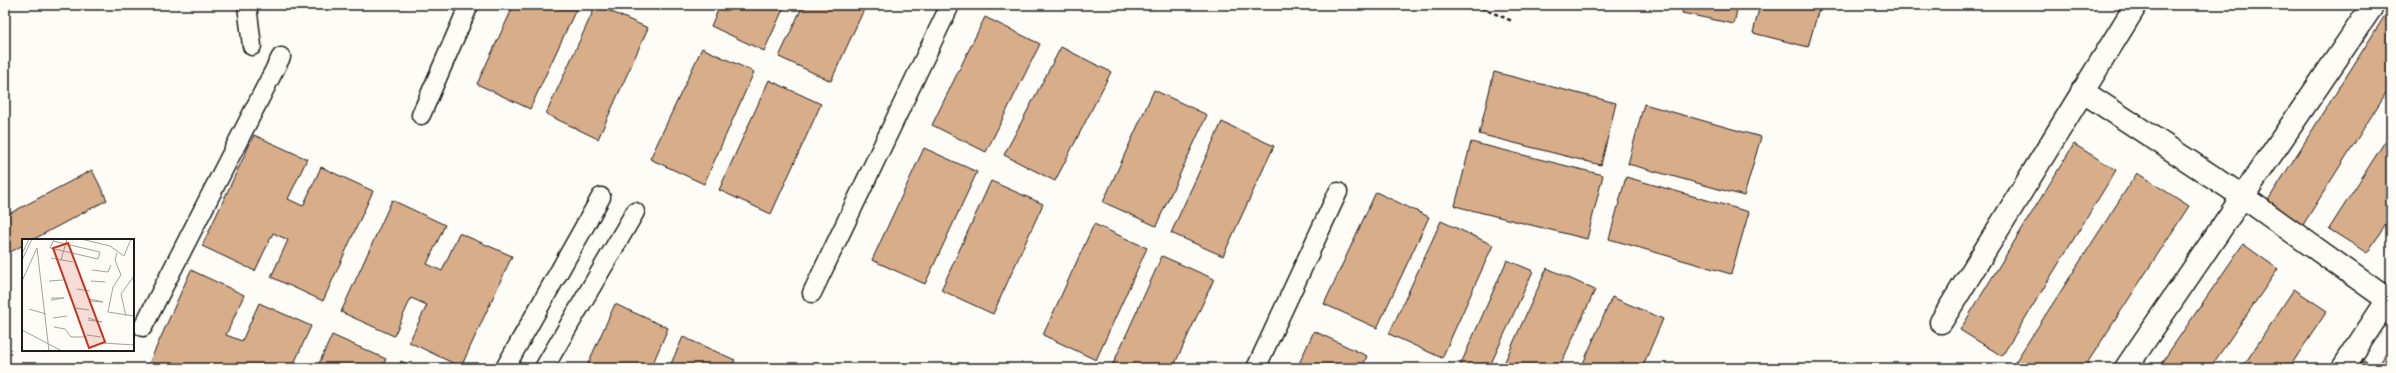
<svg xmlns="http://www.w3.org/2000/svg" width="2396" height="373" viewBox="0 0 2396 373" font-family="Caveat,sans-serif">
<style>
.building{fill:#d8ad8a;stroke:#1c1c1c}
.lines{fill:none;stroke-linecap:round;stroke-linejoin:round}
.service-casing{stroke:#1c1c1c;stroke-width:21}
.minor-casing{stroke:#1c1c1c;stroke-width:25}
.path{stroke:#1c1c1c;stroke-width:2.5;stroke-dasharray:4 3;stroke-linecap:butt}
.service{stroke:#fdfcf7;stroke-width:18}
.minor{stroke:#fdfcf7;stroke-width:22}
.inset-road{fill:none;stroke:#a3a29f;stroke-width:1}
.view{fill:#c8321e;fill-opacity:0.15;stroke:#c8321e;stroke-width:2}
.inset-edge{fill:none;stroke:#1c1c1c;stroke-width:2}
</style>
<rect width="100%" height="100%" fill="#fdfcf7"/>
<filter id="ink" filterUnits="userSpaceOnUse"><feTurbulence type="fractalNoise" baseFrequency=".025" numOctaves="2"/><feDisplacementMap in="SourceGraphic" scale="8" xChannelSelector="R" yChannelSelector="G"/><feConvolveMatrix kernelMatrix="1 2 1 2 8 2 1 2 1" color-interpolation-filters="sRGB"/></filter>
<g filter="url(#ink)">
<path class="building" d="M514,5H578L530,109L477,84Z
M596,5L648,28L598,139L546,114Z
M720,5H785L764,51L711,26Z
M803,5H866L831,81L779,57Z
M1684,5H1738L1734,24L1682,13Z
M1760,5H1820L1808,47L1753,33Z
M2389,9L2391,10V85L2301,228L2265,205Z
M985,17L1040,44L986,152L932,125Z
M1061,47L1111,72L1055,181L1004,155Z
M702,48L754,72L704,184L650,159Z
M1494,72L1616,103L1601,165L1479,134Z
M769,80L821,104L771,214L719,190Z
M1154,90L1207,115L1156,226L1103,202Z
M1644,104L1761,137L1744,196L1628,164Z
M1222,122L1274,146L1223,256L1171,233Z
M2391,132V217L2367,253L2329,229Z
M254,135L307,159L288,199L303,206L321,167L373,191L323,301L271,277L288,240L273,233L255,271L202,246Z
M1471,142L1603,175L1587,239L1455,206Z
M2074,144L2116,170L2002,356L1960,330Z
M924,148L977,172L925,284L872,260Z
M92,170L107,200L32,240H23V245L5,255V216Z
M2137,173L2189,206L2084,368H2014L2012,367Z
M1626,177L1749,212L1731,274L1609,239Z
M991,181L1043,204L993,314L941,290Z
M1376,192L1429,217L1377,328L1324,304Z
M392,200L445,225L427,264L442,271L459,233L512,256L461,367L409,342L427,305L411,298L394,336L341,312Z
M1441,221L1493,245L1442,358L1389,334Z
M1094,224L1147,248L1096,360L1043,335Z
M2243,244L2278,269L2210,368H2158Z
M1162,256L1214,279L1173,368H1116L1112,366Z
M1507,260L1533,271L1489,368H1459Z
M1547,268L1595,290L1559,368H1502Z
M191,270L244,295L226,335L242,341L259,303L311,326L292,368H147Z
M2294,289L2327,311L2289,368H2242Z
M1612,297L1663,319L1642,368H1581Z
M615,304L668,328L651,368H586Z
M1314,331L1367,356L1362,368H1297Z
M332,335L386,359L382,368H317Z
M683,337L735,360L731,368H669Z
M2390,347L2391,368H2358L2364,360L2377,368Z
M401,361L417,368H399Z"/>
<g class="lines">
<defs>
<path id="service" d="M247,5L252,46
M421,115L469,5
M812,293L950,5
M143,327L281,57
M505,368L601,197
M544,368L635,212
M1256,368L1338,192"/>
<path id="minor" d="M2082,91L2242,196L2391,302
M1941,322L2136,5
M2126,368L2373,5
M2343,368L2391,295"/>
</defs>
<use href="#service" class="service-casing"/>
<use href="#minor" class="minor-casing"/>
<path class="path" d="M1475,5L1512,21"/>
<use href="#service" class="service"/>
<use href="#minor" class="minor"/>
</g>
</g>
<g transform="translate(22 239)">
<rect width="112" height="112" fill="#fdfcf7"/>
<path class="inset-road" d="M59,0L88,7L102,17L109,0M31,2L78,13L76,20L28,9L32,0M95,14L93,21L99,36L91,48L86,73L112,77M0,15L7,0M29,19L51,23M0,21L10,0M39,21L45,0M70,31L86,33L89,26M0,42L15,9L27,112M27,42L41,41M69,42L83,43M55,50L68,52M29,59H42L29,61M68,62L81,63L68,60M53,69L67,71M7,70L24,75M104,77L99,55L112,37M31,79L45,77M66,81L80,83L66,79M32,88L43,90L49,98H65M0,91L40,112M65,96L79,98M81,104L112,106"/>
<path class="view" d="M46,4L83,103L67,109L31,9Z"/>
<rect width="112" height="112" class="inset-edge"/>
</g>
<rect width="2396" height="373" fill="none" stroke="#fdfcf7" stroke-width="20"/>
<rect x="10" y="10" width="2376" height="353" fill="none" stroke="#1c1c1c" stroke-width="1.5" filter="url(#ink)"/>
</svg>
